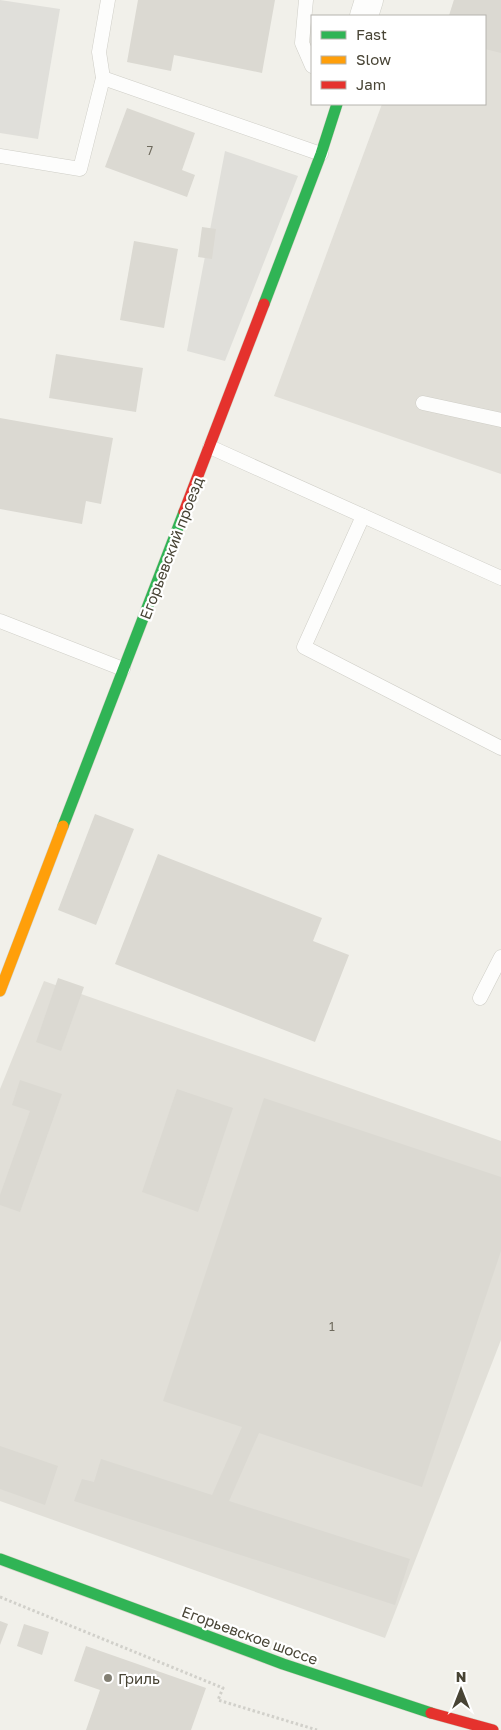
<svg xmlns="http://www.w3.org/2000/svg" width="501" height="1730" viewBox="0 0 501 1730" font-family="'Golos Text',sans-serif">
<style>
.industrial{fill:#e1dfd8}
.parking{fill:#e0dfda}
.building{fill:#dbd9d2}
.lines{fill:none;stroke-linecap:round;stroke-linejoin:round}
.lane-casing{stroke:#cfcec7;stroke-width:15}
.street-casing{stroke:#cfcec7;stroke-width:29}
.fast-casing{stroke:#d1cfc1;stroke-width:12}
.slow-casing{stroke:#d1cfc1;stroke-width:12}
.jam-casing{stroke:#d1cfc1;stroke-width:12}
.path{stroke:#d1d0ca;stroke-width:3;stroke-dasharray:2.5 2.5;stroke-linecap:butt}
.lane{stroke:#fdfdfc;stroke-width:14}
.street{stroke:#fdfdfc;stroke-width:28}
.fast{stroke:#30b455;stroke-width:11}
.slow{stroke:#ff9f0a;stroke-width:11}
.jam{stroke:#e5322d;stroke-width:11}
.poi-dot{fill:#838074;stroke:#fff;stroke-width:2}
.labels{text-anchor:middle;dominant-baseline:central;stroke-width:4.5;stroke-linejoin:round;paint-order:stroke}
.number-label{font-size:12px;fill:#6e6a5d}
.street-label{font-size:15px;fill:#484435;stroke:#fff}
.poi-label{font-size:15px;fill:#484435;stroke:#fff;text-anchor:start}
</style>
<rect width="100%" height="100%" fill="#f1f0ea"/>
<g class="industrial">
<path d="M454,0H501V474L274,396L382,104H485V16H449Z"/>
<path d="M44,981L501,1141V1340L385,1638L0,1501V1089Z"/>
</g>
<g class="parking">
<path d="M0,0L60,9L38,139L0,133Z"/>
<path d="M225,151L298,176L225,361L187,351Z"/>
</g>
<g class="building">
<path d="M138,0H275L262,73L174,55L171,71L127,62Z"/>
<path d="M454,0H501V53L485,49V16H449Z"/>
<path d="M127,108L195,133L182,170L195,175L187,197L105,167Z"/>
<path d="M202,227L216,229L212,259L198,257Z"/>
<path d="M134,241L178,249L164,328L120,320Z"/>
<path d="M56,354L143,368L136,412L49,398Z"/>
<path d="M0,418L113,438L101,504L86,501L82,524L0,509Z"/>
<path d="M95,814L134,829L96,925L58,910Z"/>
<path d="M158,854L322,918L313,941L349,955L315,1042L115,964Z"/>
<path d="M58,978L84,987L61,1051L36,1042Z"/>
<path d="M20,1080L62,1094L20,1212L0,1205V1195L30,1111L12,1105Z"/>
<path d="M177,1089L233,1108L198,1212L142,1192Z"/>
<path d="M264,1098L501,1177V1251L422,1487L259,1433L229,1501L410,1559L395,1605L74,1501L82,1479L94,1482L101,1459L212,1495L242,1427L163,1401Z"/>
<path d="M0,1446L58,1466L45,1505L0,1489Z"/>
<path d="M0,1621L8,1624L0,1645Z"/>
<path d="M24,1624L49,1632L42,1655L17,1646Z"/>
<path d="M86,1646L206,1688L191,1730H86L100,1690L74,1681Z"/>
</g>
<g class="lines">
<g class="lane-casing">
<g id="lane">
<path d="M306,0L302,43L312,66"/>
<path d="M103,78L321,154"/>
<path d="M0,156L80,169L103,78L99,52L108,0"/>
<path d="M423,403L501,420"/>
<path d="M210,447L501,578"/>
<path d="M363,516L304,647L501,748"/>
<path d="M0,621L123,669"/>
<path d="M480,998L501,957"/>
</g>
</g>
<g class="street-casing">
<path id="street" d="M364,16L369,0"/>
</g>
<g class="fast-casing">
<g id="fast">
<path d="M264,304L321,154L337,104"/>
<path d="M63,826L184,512"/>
<path d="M0,1559L283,1664L431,1713"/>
</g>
</g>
<g class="slow-casing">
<path id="slow" d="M0,991L63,826"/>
</g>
<g class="jam-casing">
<g id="jam">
<path d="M184,512L264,304"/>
<path d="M431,1713L493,1730"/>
</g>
</g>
<path class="path" d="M0,1597L223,1688L218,1700L317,1730"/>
<use href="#lane" class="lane"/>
<use href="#street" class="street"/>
<use href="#fast" class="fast"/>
<use href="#slow" class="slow"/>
<use href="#jam" class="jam"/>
</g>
<circle class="poi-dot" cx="108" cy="1678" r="5"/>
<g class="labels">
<g class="number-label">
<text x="150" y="150">7</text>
<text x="332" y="1326">1</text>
</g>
<g class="street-label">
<text transform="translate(171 548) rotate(-69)">Егорьевский проезд</text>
<text transform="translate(250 1635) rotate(20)">Егорьевское шоссе</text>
</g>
<g class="poi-label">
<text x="118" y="1678">Гриль</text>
</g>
</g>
<rect x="311" y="15" width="175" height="90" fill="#ffffff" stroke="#b6b4ae"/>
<rect x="321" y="31" width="25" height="8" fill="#30b455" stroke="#b6b4ae"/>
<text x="356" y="40" font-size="15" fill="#484435">Fast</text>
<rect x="321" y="56" width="25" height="8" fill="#ff9f0a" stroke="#b6b4ae"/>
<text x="356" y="65" font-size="15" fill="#484435">Slow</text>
<rect x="321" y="81" width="25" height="8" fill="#e5322d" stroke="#b6b4ae"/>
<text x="356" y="90" font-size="15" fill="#484435">Jam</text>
<g transform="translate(461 1690)" stroke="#ffffff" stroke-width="4" paint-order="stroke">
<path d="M0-4L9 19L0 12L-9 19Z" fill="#484435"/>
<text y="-8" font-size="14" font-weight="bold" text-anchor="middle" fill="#484435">N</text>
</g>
</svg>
